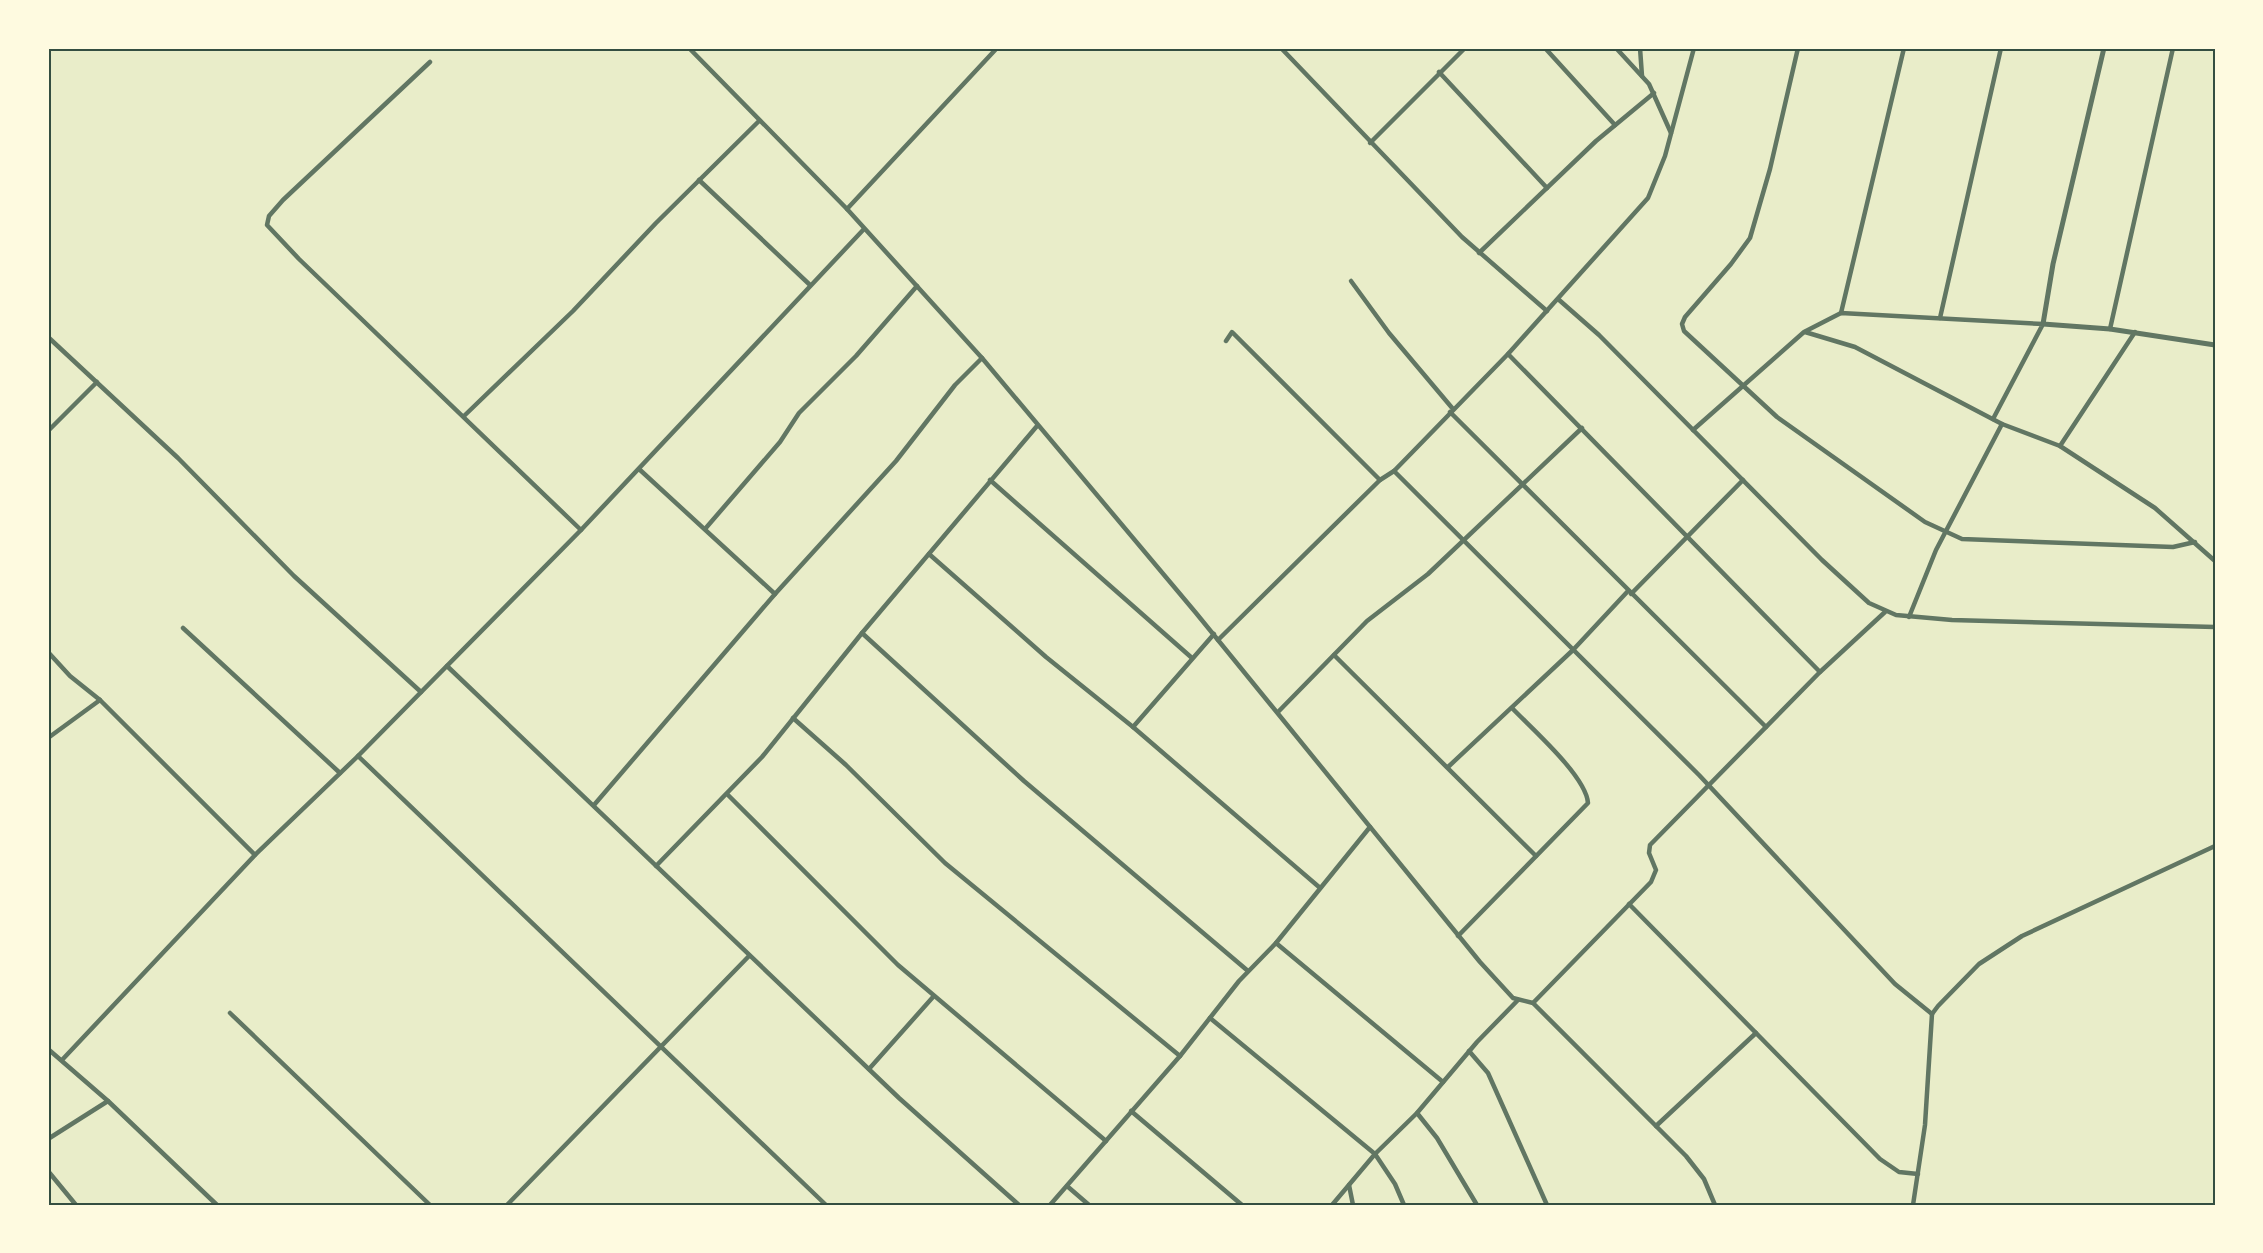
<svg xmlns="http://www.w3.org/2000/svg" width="2263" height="1253" viewBox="0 0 2263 1253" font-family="Ubuntu,sans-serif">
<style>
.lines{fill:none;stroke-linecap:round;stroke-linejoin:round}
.minor{stroke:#617663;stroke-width:4.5}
.tertiary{stroke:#617663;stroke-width:5}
.neatline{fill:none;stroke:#344e41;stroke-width:2}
</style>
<rect width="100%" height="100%" fill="#e9edc9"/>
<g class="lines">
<g class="minor">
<path d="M689,48L847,209L982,358L1196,613L1480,962L1513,998L1533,1003L1686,1156L1704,1179L1715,1205"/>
<path d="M1281,48L1462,237L1547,311"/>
<path d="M1545,48L1615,125"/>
<path d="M1616,48L1649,84L1671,133"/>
<path d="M1640,48L1642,76"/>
<path d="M1798,48L1770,169L1750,238L1731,264L1685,317L1682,324L1684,331L1777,417L1925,522L1962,539L2173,547L2195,542"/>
<path d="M430,62L283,200L269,216L267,225L299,259L581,530"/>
<path d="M1439,72L1547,188"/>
<path d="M1370,143L1465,48"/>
<path d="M699,180L809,284"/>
<path d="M847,209L997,48"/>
<path d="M1479,253L1596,141L1654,93"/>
<path d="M1351,281L1389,333L1453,409"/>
<path d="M1558,299L1599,335L1822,560L1869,603L1896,615L1952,620L2215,627"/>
<path d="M1841,313L1904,48"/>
<path d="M1940,318L2001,48"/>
<path d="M2110,329L2173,48"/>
<path d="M1805,332L1855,347L2002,424L2060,446L2155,508L2215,561"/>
<path d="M48,337L178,458L294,576L421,692"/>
<path d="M1226,341L1232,332L1380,480"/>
<path d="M1508,354L1820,672"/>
<path d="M1450,412L1766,727"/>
<path d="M464,416L573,311L656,223L759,121"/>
<path d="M1693,430L1804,332L1841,313L2043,324L1993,419"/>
<path d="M48,431L97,382"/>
<path d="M2060,446L2135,332"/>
<path d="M639,469L775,594"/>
<path d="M1394,471L1699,775L1895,984L1932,1014"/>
<path d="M990,480L1192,658"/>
<path d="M705,529L780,442L799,413L856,356L917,286"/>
<path d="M929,554L1046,657L1133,727L1319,887"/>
<path d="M1631,594L1743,480"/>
<path d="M1909,617L1936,550L2002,424"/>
<path d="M183,628L340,773"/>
<path d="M862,633L1024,781L1248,971"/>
<path d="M1218,640L1380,480L1394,471L1508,354L1648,198L1665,156L1694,48"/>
<path d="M48,652L70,676L100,700L255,855"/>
<path d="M1334,655L1536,856"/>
<path d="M447,666L899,1098L1019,1205"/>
<path d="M1278,712L1367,621L1428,574L1582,428"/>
<path d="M793,718L846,765L945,863L1180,1056"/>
<path d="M1133,727L1214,634"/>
<path d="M48,738L100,700"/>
<path d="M358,756L826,1205"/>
<path d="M1448,767L1573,650L1628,591"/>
<path d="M728,795L898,965L1106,1141"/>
<path d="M594,805L775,594L896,461L955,385L982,358"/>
<path d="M656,866L762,757L862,633L1037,426"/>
<path d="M1629,904L1880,1159L1899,1172L1918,1174"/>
<path d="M1458,936L1588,803C1586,776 1531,728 1512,708"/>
<path d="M1276,943L1443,1082"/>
<path d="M1533,1003L1651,882L1656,870L1649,853L1650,845L1820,672L1885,612"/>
<path d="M230,1013L430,1205"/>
<path d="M1210,1018L1375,1154L1395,1184L1404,1205"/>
<path d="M48,1049L108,1101L217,1205"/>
<path d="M1469,1051L1488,1073L1547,1205"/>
<path d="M62,1060L255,855L358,756L581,530L864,229"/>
<path d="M869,1069L933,997"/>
<path d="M1131,1111L1242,1205"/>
<path d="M1417,1113L1437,1138L1477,1205"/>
<path d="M1656,1126L1756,1033"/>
<path d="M48,1139L108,1101"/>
<path d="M48,1171L76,1205"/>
<path d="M1349,1185L1353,1205"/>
<path d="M1067,1186L1089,1205"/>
<path d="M507,1205L749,956"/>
<path d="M1050,1205L1180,1056L1239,981L1276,943L1370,827"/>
<path d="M1332,1205L1375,1154L1417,1113L1477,1042L1518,1000"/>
<path d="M1913,1205L1925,1125L1932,1014L1938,1006L1979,964L2022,936L2215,846"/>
</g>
<path class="tertiary" d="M2104,48L2053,264L2043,324L2110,329L2215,345"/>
</g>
<rect width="2263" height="1253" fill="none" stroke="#fefae0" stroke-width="99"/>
<rect x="50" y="50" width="2164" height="1154" class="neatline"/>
</svg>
